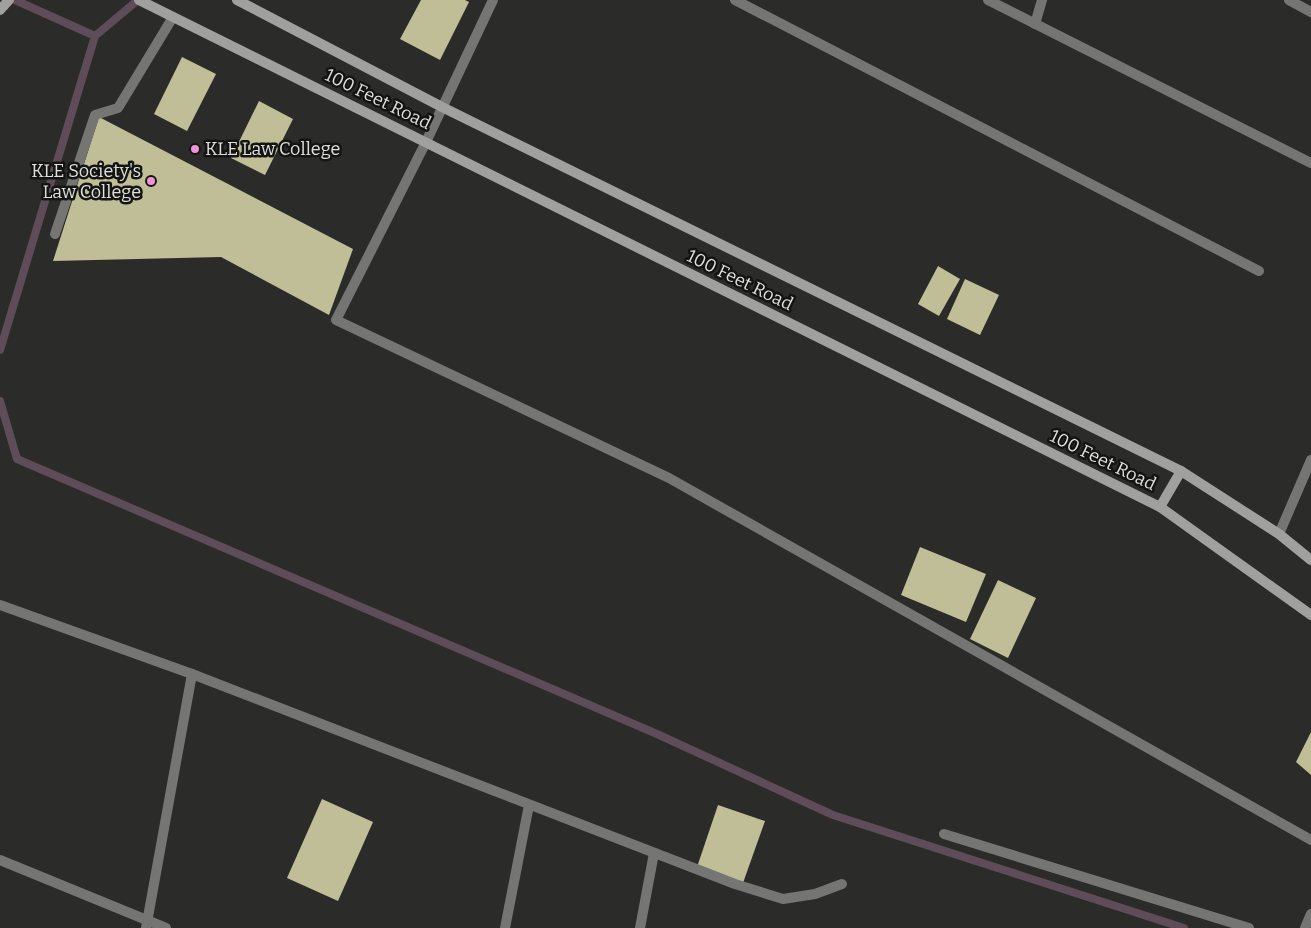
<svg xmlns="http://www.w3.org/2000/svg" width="1311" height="928" viewBox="0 0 1311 928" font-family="Bitter,serif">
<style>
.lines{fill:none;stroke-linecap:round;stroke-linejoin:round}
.stream{stroke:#5e4c59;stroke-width:8}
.building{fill:#bfbe97}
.lane{stroke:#757574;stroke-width:10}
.street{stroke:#757574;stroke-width:10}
.secondary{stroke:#a0a09e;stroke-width:10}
.poi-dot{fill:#f391d5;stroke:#141413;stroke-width:2}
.labels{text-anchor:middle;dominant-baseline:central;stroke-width:5;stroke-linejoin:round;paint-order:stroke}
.street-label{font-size:18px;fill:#dfdfdd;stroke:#141413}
.poi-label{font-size:18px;fill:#dfdfdd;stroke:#141413;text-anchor:start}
</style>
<rect width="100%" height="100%" fill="#2b2b29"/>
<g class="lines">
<g class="stream">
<path d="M95,36L138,0"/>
<path d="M0,350L95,36L15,0"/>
<path d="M0,401L17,459L657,734L833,815L1184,928"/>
</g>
</g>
<g class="building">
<path d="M421,0H465L469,2L440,60L400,39Z"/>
<path d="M182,57L216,74L187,131L154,114Z"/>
<path d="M259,101L293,119L265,175L231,158Z"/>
<path d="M99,117L353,249L329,315L221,257L53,261Z"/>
<path d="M938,266L960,279L939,316L918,304Z"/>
<path d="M965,279L999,295L980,335L947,319Z"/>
<path d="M920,547L986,574L966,622L901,595Z"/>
<path d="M998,580L1036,598L1008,658L970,639Z"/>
<path d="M1311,732V775L1296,762Z"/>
<path d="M322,799L373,822L338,901L287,878Z"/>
<path d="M718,805L765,821L743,883L697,867Z"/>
</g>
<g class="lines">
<path class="lane" d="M55,234L95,115L118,108L173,17"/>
<g class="street">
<path d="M493,0L426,142L336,320L669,478L1311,840"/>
<path d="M735,0L1259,271"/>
<path d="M988,0L1311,163"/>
<path d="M1289,0L1311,12"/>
<path d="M1035,24L1042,0"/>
<path d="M1279,534L1311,460"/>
<path d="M0,605L192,674L735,884L783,899L815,894L842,884"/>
<path d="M944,834L1249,928"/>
<path d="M0,860L166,928"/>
<path d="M146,928L192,674"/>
<path d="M505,928L529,805"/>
<path d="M640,928L654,853"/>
<path d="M1305,928L1311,914"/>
</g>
<g class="secondary">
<path d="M139,0L1160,507L1311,615"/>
<path d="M237,0L442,107L1181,471L1279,534L1311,560"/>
<path d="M0,10L9,0"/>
<path d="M1160,507L1181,471"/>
</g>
</g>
<g class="poi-dot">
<circle cx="195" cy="149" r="5"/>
<circle cx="151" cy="181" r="5"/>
</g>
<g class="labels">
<g class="street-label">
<text transform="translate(378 99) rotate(26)">100 Feet Road</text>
<text transform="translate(740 280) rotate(26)">100 Feet Road</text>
<text transform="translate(1103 460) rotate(26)">100 Feet Road</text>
</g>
<g class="poi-label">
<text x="205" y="149">KLE Law College</text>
<text x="141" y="171" text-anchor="end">KLE Society's<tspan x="141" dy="21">Law College</tspan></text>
</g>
</g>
</svg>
